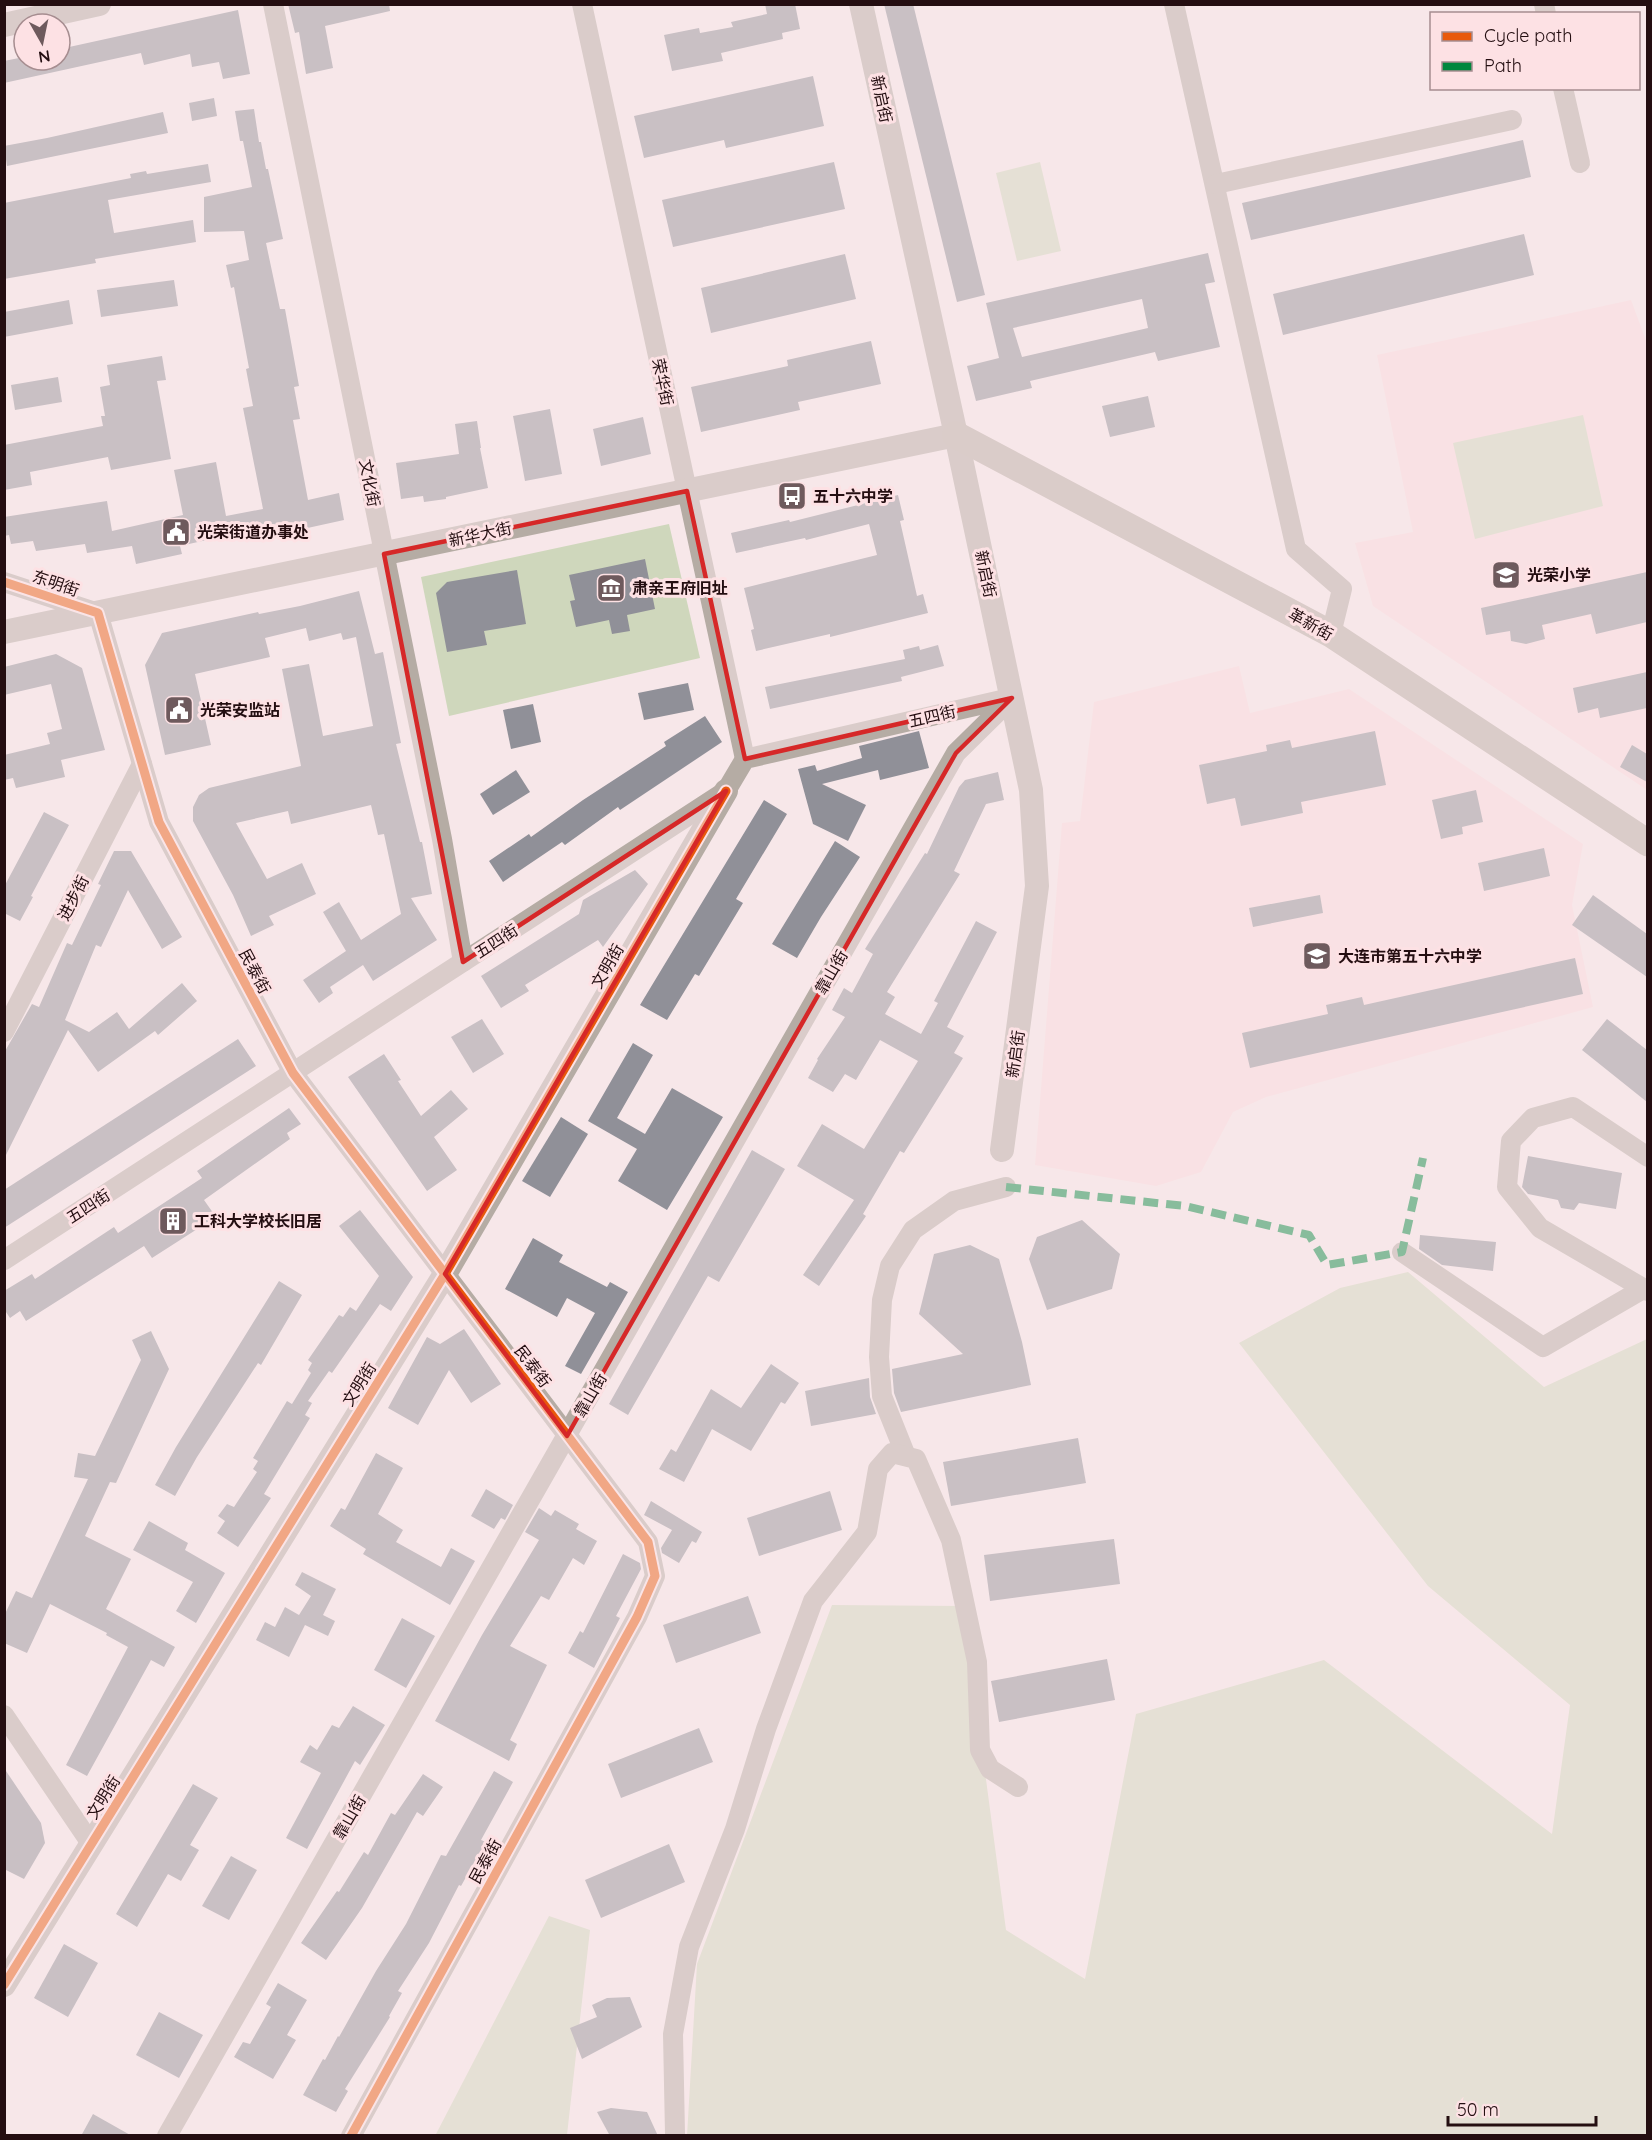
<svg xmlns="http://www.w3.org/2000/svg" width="1652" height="2140" viewBox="0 0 1652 2140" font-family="Quicksand,'Noto Sans SC',sans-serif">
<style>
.built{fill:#fadadd}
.green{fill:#cfd7bc}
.building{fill:#909098;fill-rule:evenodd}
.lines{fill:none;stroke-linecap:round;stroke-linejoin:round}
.minor{stroke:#b5aca4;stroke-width:20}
.tertiary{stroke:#b5aca4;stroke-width:24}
.secondary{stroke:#b6aaa2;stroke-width:27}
.quiet{stroke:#00873e;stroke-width:8;stroke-dasharray:15 8;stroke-linecap:butt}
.cycleway-casing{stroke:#fde1e4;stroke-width:13}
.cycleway{stroke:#e8590c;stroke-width:9}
.marked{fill:none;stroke:#d62828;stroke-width:4.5;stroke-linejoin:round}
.labels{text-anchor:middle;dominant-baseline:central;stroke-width:6;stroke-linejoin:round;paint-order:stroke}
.street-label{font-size:16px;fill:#240e11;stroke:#fde1e4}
.poi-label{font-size:16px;font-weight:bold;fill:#240e11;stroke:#fde1e4;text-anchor:start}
</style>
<rect width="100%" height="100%" fill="#f7e7e9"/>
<g class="built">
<path d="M1631,300L1648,346L1647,790L1373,606L1355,543L1413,532L1377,355Z"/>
<path d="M1239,666L1250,713L1349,689L1583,844L1572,905L1593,1007L1266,1097L1233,1112L1201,1172L1156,1186L1035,1165L1062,823L1080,821L1094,702Z"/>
</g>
<g class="green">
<path d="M1040,162L1061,251L1017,261L996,173Z"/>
<path d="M1583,415L1603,506L1475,539L1453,443Z"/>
<path d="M669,524L700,658L449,716L421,577Z"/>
<path d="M1408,1272L1544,1387L1647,1339V2135L687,2136L697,1964L832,1605L963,1606L1006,1930L1085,1979L1136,1714L1324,1660L1552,1834L1570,1705L1428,1586L1239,1343L1340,1288Z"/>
<path d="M549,1916L590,1930L567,2135L435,2136Z"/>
</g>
<g class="building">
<path d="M288,4H389L390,11L325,26L333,68L306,74L299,32L295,33Z"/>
<path d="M765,4H795L800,29L782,33L783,39L721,53L723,61L672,71L664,35L699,28L700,33L733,27L731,22L767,14Z"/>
<path d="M884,4H913L985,295L957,302Z"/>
<path d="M238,10L250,74L223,79L219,62L192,67L190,54L144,65L141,53L4,83V61L24,57V60H60V49Z"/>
<path d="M813,76L824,126L726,148L724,140L644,158L634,116Z"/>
<path d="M214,98L217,116L192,121L189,103Z"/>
<path d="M254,109L259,142H261L266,169H268L283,239L266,243L280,309H285L299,386L294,387L300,419L293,420L308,500L339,493L344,520L248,541L247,531L180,546L182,554L136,564L132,546L87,553L85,544L36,551L33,541L11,544L9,535L4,536V517L107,501L112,531L183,515L174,470L216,462L226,516L263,509L243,408L253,406L246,369L249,368L234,287L231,288L226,265L249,260L244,231L204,232V197L252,187L243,141H240L235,111Z"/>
<path d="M163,112L168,133L7,166L4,146L47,138Z"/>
<path d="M1523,140L1531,177L1251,240L1242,203Z"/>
<path d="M834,162L845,209L673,247L662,200Z"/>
<path d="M208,164L211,182L108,200L114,233L193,220L196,242L95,259L96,263L4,279V203L131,178L130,174L146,171L147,174Z"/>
<path d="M1524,234L1534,275L1283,335L1273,294Z"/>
<path d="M1208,253L1215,282L1205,284L1220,347L1158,361L1155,352L1030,381L1032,388L976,401L967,366L999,358L986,303ZM1142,299L1148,328L1022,357L1013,328Z"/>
<path d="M845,254L856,299L711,333L701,288Z"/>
<path d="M174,280L178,306L101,317L97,290Z"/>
<path d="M69,300L73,324L4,337V312Z"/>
<path d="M871,341L881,384L798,402L800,410L701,432L691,387L788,366L787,360Z"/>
<path d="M162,356L166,380L157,381L171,459L111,470L108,457L30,472L32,485L4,490V445L103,426L101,416H105L100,387L110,385L107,365Z"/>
<path d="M58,377L62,402L15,410L11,385Z"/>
<path d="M1148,396L1155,427L1110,437L1102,406Z"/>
<path d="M550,409L562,474L525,481L513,416Z"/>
<path d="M643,417L651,454L601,466L593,429Z"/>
<path d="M477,421L481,448H480L488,488L446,497V499L424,502L423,496L401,499L396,463L459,454L455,424Z"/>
<path d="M898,495L904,520L900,521L917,596L923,594L928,613L830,637V634L756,651L751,630L754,629L744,588L877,555L869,524L806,540L805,538L736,553L731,533L789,520L790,522Z"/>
<path d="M645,559L655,609L627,615L630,631L612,634L609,620L576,627L570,601L575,600L569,575Z"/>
<path d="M517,570L526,624L484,631L487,645L447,652L436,593L447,582Z"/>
<path d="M1647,572V622L1596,634L1591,614L1542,625L1545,639L1526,644L1511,641L1510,631L1486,635L1481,608Z"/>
<path d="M359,591L375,654L383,652L401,743L396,744L420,842H422L432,894L411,898L437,940L373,981L363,965L330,987L333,993L319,1003L303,980L346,951L323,912L339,902L361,940L401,914L384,834L378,835L371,805L291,824L288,811L236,823L267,879L302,863L316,894L269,916L274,925L251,936L233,895L193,821V807L199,795L209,788L301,766L282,669L309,664L323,736L373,726L356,637L343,640L341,633L309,641L306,628L265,638L270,657L195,674L211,745L165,755L145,665L162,633L258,612L259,614L300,606Z"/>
<path d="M938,645L944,666L901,677L902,681L770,709L765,687L905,659L903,650L919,646L920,650Z"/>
<path d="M56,654L82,668L105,750L61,760L65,777L16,788L13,778L4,780V755L50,744L47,733L62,729L51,684L4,695V667Z"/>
<path d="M1647,672V708L1600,718L1598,708L1578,713L1573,688Z"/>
<path d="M688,683L694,710L644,720L638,693Z"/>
<path d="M533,704L541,742L511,749L503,710Z"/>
<path d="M705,716L722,742L620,810L618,807L565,845L562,842L503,882L489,861L529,834L531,837L583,800L666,746L664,742Z"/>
<path d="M919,731L929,768L880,780L878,770L822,784L866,805L848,841L813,824L798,769L815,765L817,771L862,758L859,746Z"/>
<path d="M1375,731L1386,785L1301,802L1303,813L1241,826L1235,798L1207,804L1199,765L1267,751L1266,745L1290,740L1292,748Z"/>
<path d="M1632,745L1647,754V782L1620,767Z"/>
<path d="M516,770L530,792L493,815L480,794Z"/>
<path d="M998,772L1004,800L986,804L954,871L960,874L887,992L895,997L885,1014L921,1034L938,1003L934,1001L976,921L997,932L947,1027L964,1036L954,1053L963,1058L904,1153L900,1151L863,1214L866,1216L819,1286L803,1275L854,1200L797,1166L822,1124L864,1149L918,1061L880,1040L856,1080L845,1074L833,1092L808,1078L818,1060L817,1059L845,1017L832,1010L844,988L852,993L873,954L865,949L925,853L927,854L959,787L965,780Z"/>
<path d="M1476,790L1483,822L1462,827L1463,834L1441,839L1432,800Z"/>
<path d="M764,800L787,814L736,899L743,903L699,976L695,974L667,1020L640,1005Z"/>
<path d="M44,812L69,825L31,896L33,897L20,921L4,913V887Z"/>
<path d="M835,841L860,857L821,917L797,958L772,944Z"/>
<path d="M1544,848L1550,876L1484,891L1478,863Z"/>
<path d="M114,851H131L182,937L162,949L128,890L101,947L96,945L65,1020L89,1032L117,1012L129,1029L182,983L197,1001L158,1035L155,1031L98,1072L68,1030L4,1159V1053L32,1004L39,1007L67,943L72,945L101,885L98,884Z"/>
<path d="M635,870L648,884L603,947L598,940L525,985L529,991L501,1008L481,976L579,914L583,900Z"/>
<path d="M1320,895L1323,913L1253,927L1249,908Z"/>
<path d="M1593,895L1647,934V977L1572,925Z"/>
<path d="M1575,958L1583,994L1250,1068L1242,1033L1328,1014L1326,1005L1362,997L1364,1005Z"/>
<path d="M482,1019L504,1054L473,1073L451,1037Z"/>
<path d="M1607,1019L1647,1050V1102L1582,1050Z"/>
<path d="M238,1039L256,1066L4,1228V1190Z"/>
<path d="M633,1043L653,1055L617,1118L645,1134L672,1088L723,1117L667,1210L618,1181L637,1149L588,1121Z"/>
<path d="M384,1054L401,1080L398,1081L421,1116L451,1090L468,1109L434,1137L457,1170L427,1191L348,1077Z"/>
<path d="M289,1108L301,1124L287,1133L290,1139L204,1200L216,1217L152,1258L144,1246L26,1321L20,1311L10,1318L4,1309V1291L32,1274L35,1279L114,1227L118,1233L202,1178L197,1171Z"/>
<path d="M561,1117L588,1134L550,1197L522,1181Z"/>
<path d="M752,1150L785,1169L719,1282L708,1276L628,1415L609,1404Z"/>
<path d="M1528,1156L1622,1173L1616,1209L1579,1203L1574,1210L1561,1208L1558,1200L1528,1194L1522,1187Z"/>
<path d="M360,1210L413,1277L391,1311L380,1304L332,1373L329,1371L308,1401L312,1403L305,1415L310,1418L264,1494L271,1498L238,1547L217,1533L225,1521L218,1516L227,1504L234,1507L257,1472L253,1469L258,1461L253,1458L287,1401L292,1404L311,1373L308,1370L312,1363L308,1360L339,1315L343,1317L350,1307L356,1311L379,1276L339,1226Z"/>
<path d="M1082,1220L1120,1254L1112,1289L1047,1310L1029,1259L1037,1237Z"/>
<path d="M1420,1235L1496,1242L1493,1271L1442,1265L1419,1249Z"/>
<path d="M533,1238L563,1255L559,1262L607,1287L610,1282L628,1292L581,1374L565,1366L595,1313L567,1298L557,1317L505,1289Z"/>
<path d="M970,1245L999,1259L1022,1342L1031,1385L901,1412L894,1393L892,1369L963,1354L919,1314L934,1254Z"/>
<path d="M279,1281L302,1295L261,1365L258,1363L197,1457L175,1496L155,1485L176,1447Z"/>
<path d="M464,1329L501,1384L471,1403L449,1370L418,1425L388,1408L427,1337L440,1344Z"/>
<path d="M151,1331L169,1369L116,1483L110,1482L85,1536L131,1559L106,1609L175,1647L164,1667L151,1660L87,1776L66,1765L128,1647L106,1635L107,1633L50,1604L27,1653L4,1643V1616L16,1591L32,1598L88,1479L74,1477L78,1453L95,1456L141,1360L132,1340Z"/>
<path d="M771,1364L799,1383L785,1404L781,1402L751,1451L712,1429L684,1482L659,1469L671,1449L676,1452L711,1389L741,1408Z"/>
<path d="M869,1378L870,1397L876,1414L811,1426L805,1391Z"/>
<path d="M1078,1438L1086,1483L951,1506L943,1462Z"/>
<path d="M376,1453L403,1468L378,1514L403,1530L396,1542L441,1567L451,1548L475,1561L450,1605L363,1554L366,1549L330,1526L341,1508L345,1510Z"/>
<path d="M486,1489L513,1505L505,1520L501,1518L494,1529L471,1516Z"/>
<path d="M830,1491L842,1530L759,1556L747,1518Z"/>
<path d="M651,1501L702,1532L696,1543L692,1541L679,1563L662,1553L661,1548L672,1530L644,1515Z"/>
<path d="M539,1508L551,1516L555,1510L579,1524L576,1529L597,1541L584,1565L573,1558L549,1600L541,1596L510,1646L547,1665L510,1740L517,1744L509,1761L435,1721L482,1635L539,1540L525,1532Z"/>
<path d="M149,1521L188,1543L185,1550L225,1573L196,1623L176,1611L193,1582L133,1550Z"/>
<path d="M1114,1539L1120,1584L990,1601L984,1555Z"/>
<path d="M623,1554L640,1563L641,1569L616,1616L620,1618L594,1668L568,1653L580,1631L583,1633Z"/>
<path d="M302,1572L336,1589L323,1615L335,1621L328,1636L305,1625L289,1657L256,1640L265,1622L275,1627L285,1607L299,1615L311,1596L295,1585Z"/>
<path d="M748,1596L761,1633L676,1663L663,1625Z"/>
<path d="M402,1618L435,1636L406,1688L374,1670Z"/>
<path d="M1107,1659L1115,1700L999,1722L991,1681Z"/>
<path d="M353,1706L385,1725L360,1765L355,1761L307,1849L286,1838L321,1773L300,1762L310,1745L317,1750L332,1725L339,1728Z"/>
<path d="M699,1728L713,1762L621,1798L608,1764Z"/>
<path d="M4,1768L41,1823L45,1843L24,1879L4,1869Z"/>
<path d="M494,1771L513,1782L481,1840L486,1842L461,1886L459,1885L429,1943L398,1991L402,1993L389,2016L390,2017L345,2089L348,2091L336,2112L303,2095L323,2059L325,2060L338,2036L339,2037L376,1971L406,1924L441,1855L446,1856Z"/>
<path d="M423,1774L443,1787L423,1816L417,1812L362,1908L326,1960L301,1943L337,1891L339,1892L364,1852L368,1855L391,1813L395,1815Z"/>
<path d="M193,1784L218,1798L190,1845L199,1850L181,1881L168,1874L137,1927L116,1914Z"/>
<path d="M669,1844L685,1882L601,1918L585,1880Z"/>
<path d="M231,1856L257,1870L229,1920L202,1906Z"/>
<path d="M64,1944L98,1963L68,2017L34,1998Z"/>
<path d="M278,1983L307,2000L287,2035L296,2040L273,2079L234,2057L243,2042L250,2044L271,2007L266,2004Z"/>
<path d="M630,1997L642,2027L582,2059L570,2028L597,2017L592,2005L607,1998Z"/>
<path d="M159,2012L203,2035L179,2078L136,2055Z"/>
<path d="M611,2108L647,2112L658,2136H610L597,2112Z"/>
<path d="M93,2114L132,2136H81Z"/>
</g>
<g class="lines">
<g class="minor">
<path d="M273,4L442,839L463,962"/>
<path d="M582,4L745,759"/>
<path d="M1174,4L1296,549L1342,589L1331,634"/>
<path d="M1544,4L1546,14"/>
<path d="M1563,88L1580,163"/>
<path d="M1216,184L1512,120"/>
<path d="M4,582L98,613L159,822L293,1073L648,1542L655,1576L637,1617L351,2136"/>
<path d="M4,1032L142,764"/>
<path d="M1648,1157L1573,1107L1533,1118L1511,1141L1507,1187L1540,1228L1648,1291"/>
<path d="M1402,1252L1543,1347L1643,1289"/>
<path d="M4,1260L726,791L745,759L1010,698"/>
<path d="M906,1456L882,1396L879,1357L882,1300L890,1266L913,1230L954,1201L1006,1187"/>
<path d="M4,1715L92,1845"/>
<path d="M675,2134L673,2034L689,1947L735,1829L766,1729L813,1601L867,1532L878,1469L892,1453L916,1459L951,1540L977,1662L980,1750L990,1769L1018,1787"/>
<path d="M167,2136L956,753L1012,698"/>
</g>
<g class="tertiary">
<path d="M861,4L956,435L1031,790L1037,886L1002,1150"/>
<path d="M4,25L99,4"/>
<path d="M4,632L956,435"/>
<path d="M4,1985L445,1274L726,791"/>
</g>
<path class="secondary" d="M956,435L1331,634L1648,843"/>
<path class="quiet" d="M1006,1187L1185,1206L1309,1235L1327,1265L1402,1252L1423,1158"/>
<g class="cycleway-casing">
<g id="cycleway">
<path d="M4,582L98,613L159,822L293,1073L648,1542L655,1576L637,1617L351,2136"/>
<path d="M4,1985L445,1274L726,791"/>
</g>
</g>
<use href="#cycleway" class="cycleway"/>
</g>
<path d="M0 0H1652V2140H0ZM687,491L745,759L1012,698L956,753L567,1436L445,1274L726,791L463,962L384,554Z" fill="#f7e7e9" fill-opacity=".55" fill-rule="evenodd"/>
<path class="marked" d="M687,491L745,759L1012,698L956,753L567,1436L445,1274L726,791L463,962L384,554Z"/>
<defs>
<g id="bus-square" transform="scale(1.5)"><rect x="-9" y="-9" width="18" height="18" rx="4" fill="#6e5a5d" stroke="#fde1e4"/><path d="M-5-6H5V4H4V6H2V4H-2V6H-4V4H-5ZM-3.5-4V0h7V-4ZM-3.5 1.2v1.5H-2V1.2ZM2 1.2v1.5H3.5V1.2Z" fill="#fff"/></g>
<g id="civic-square" transform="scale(1.5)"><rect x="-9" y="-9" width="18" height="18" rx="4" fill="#6e5a5d" stroke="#fde1e4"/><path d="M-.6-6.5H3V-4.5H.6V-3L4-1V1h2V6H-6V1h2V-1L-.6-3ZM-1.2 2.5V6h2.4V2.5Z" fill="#fff"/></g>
<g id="school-square" transform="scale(1.5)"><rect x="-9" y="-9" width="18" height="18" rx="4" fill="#6e5a5d" stroke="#fde1e4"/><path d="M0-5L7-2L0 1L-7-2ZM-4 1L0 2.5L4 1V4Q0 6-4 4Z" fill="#fff"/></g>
<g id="museum-square" transform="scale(1.5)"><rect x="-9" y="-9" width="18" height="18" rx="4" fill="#6e5a5d" stroke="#fde1e4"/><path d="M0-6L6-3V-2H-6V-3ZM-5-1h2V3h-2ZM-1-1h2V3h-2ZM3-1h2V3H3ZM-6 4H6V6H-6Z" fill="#fff"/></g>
<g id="building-square" transform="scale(1.5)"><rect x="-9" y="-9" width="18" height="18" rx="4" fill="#6e5a5d" stroke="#fde1e4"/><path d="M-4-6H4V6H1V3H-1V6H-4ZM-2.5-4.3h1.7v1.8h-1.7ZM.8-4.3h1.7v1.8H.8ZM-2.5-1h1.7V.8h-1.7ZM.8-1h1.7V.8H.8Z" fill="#fff"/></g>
</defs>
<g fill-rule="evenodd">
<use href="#bus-square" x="792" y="496"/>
<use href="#civic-square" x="176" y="532"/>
<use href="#school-square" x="1506" y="575"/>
<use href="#museum-square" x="611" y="588"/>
<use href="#civic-square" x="179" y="710"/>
<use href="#school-square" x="1317" y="956"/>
<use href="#building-square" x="173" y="1221"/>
</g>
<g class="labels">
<g class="street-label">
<text transform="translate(882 99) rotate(78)">新启街</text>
<text transform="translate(663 382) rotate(78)">荣华街</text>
<text transform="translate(370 483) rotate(79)">文化街</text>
<text transform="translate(480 534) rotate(-12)">新华大街</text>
<text transform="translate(986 574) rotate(78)">新启街</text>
<text transform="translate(56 583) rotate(19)">东明街</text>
<text transform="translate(1311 624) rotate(29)">革新街</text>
<text transform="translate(932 716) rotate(-13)">五四街</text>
<text transform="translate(73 898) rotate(-63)">进步街</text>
<text transform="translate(496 941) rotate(-33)">五四街</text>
<text transform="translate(607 966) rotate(-60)">文明街</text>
<text transform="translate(255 971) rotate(62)">民泰街</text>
<text transform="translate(831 972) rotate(-60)">靠山街</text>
<text transform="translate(1015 1054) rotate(-82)">新启街</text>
<text transform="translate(88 1206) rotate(-33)">五四街</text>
<text transform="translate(533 1366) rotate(53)">民泰街</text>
<text transform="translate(359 1384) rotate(-58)">文明街</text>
<text transform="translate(590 1395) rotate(-60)">靠山街</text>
<text transform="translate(103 1797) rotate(-58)">文明街</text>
<text transform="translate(349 1817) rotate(-60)">靠山街</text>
<text transform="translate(485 1861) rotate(-61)">民泰街</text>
</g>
<g class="poi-label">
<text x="813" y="496">五十六中学</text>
<text x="197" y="532">光荣街道办事处</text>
<text x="1527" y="575">光荣小学</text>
<text x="632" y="588">肃亲王府旧址</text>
<text x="200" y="710">光荣安监站</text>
<text x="1338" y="956">大连市第五十六中学</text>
<text x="194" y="1221">工科大学校长旧居</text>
</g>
</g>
<rect width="1652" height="2140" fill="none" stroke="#240e11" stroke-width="12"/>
<rect x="1430" y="12" width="210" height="78" fill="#fde1e4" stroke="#a68d90" stroke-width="1.5"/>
<rect x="1442" y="32" width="30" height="9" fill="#e8590c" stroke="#a68d90" stroke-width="1.5"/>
<text x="1484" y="42" font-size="18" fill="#240e11">Cycle path</text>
<rect x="1442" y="62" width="30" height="9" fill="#00873e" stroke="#a68d90" stroke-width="1.5"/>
<text x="1484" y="72" font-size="18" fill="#240e11">Path</text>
<g transform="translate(42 42) rotate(171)"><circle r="28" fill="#fde1e4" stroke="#a68d90" stroke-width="1.5"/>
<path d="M0-4.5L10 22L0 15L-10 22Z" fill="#6e5a5d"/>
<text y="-9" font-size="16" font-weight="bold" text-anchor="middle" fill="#240e11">N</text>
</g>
<path d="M1448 2116v9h148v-9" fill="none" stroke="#240e11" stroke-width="3"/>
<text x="1457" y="2116" font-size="18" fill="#240e11" stroke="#fde1e4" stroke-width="4.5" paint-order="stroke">50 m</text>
</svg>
